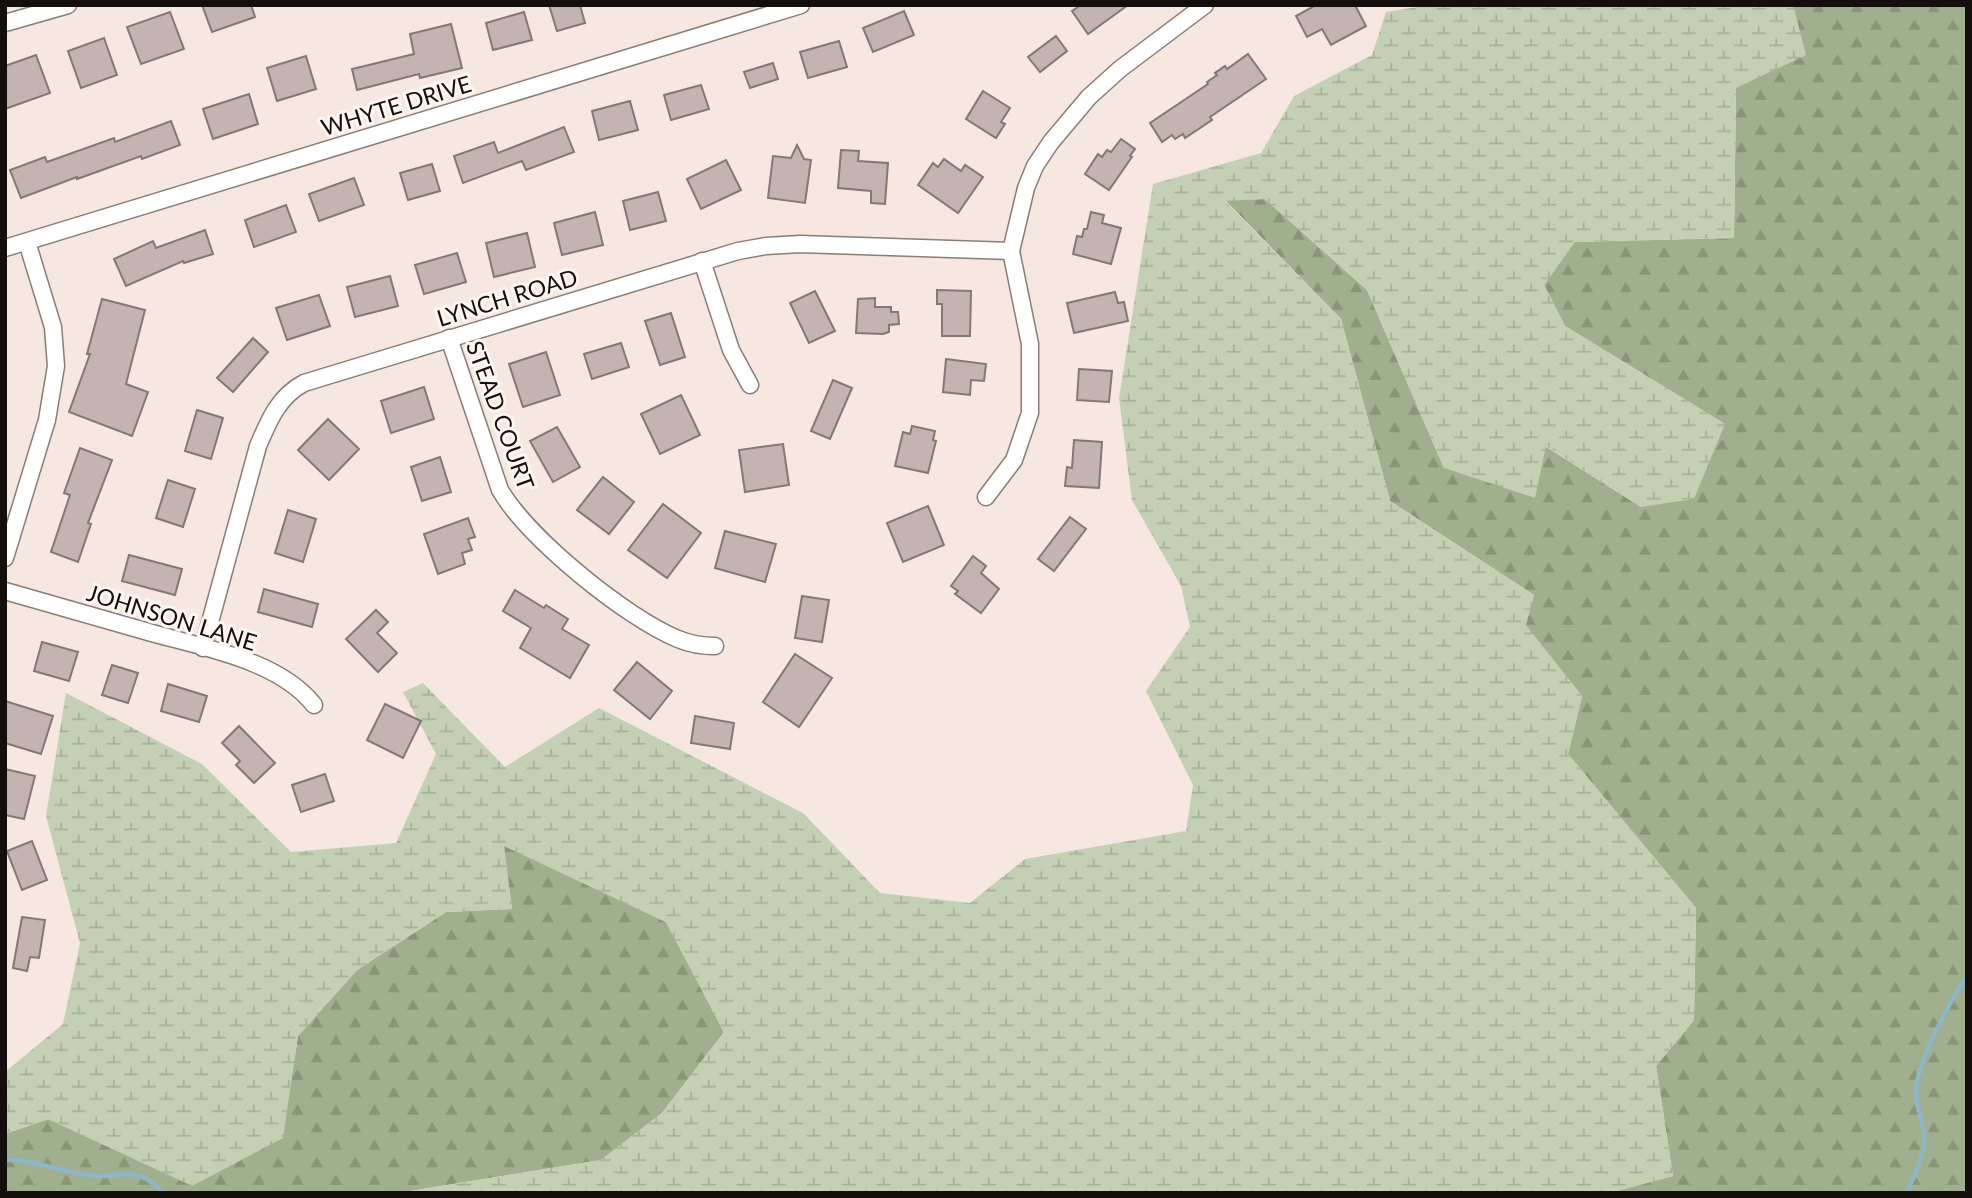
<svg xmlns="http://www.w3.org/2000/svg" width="1972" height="1198" viewBox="0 0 1972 1198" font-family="Lato,sans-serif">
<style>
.forest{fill:url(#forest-firs)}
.wetland{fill:url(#wetland-marsh)}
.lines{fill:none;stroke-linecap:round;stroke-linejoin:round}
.stream{stroke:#8db6c6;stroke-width:4.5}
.building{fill:#c3b3b1;stroke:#857775;stroke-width:2}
.street-casing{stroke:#897d76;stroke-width:19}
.street{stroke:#fff;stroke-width:16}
.labels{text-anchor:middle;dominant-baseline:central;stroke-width:6;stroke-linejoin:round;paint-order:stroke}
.street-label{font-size:23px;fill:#140f0d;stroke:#fff6f1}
</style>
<defs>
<pattern id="forest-firs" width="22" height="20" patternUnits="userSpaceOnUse" patternTransform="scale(1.75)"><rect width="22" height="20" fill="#a0af8d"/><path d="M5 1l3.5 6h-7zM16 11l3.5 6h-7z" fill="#899578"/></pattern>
<pattern id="wetland-marsh" width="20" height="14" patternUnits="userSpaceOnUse" patternTransform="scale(1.75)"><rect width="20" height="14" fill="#c3d0b3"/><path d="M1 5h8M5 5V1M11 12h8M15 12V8" fill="none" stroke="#a7b199"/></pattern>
</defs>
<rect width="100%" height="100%" fill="#f6e8e0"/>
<g class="forest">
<path d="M1793,5L1967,7V1193H1609L1673,1176L1656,1066L1694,1020L1696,908L1568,754L1582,696L1525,625L1534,595L1390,501L1341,319L1225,200L1265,199L1367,290L1444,468L1545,446L1641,507L1725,424L1565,326L1544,285L1574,242L1734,238L1736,87L1805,55Z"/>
<path d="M503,845L666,922L724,1032L662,1113L601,1160L398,1193H5V1134L48,1119L192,1185L282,1138L298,1036L357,970L446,912L512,909Z"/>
</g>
<path class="wetland" d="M1430,5H1793L1806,55L1736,88L1734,238L1575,242L1544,285L1565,326L1725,424L1694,499L1641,507L1546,446L1535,498L1444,468L1367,290L1265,199L1225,201L1341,319L1390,501L1534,595L1526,625L1582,696L1568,754L1696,908L1694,1020L1656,1066L1673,1176L1609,1193H398L601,1160L662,1113L724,1032L666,922L504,846L512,909L446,912L357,970L298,1036L283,1138L192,1186L48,1119L5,1134V1072L63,1024L80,943L46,816L66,693L202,764L291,852L396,843L436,754L403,692L423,683L505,767L599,708L803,813L880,893L970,903L1025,859L1186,831L1193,785L1146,691L1190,627L1181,586L1132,500L1119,398L1153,184L1261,153L1294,96L1372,55L1386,12Z"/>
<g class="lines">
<g class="stream">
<path d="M5,1160C36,1159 66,1174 97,1176C110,1177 123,1172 136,1175C147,1177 155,1184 163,1193"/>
<path d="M1907,1193C1914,1175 1925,1155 1924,1136C1923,1118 1913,1102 1917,1083C1921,1055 1951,1000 1967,975"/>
</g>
</g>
<g class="building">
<path d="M202,5H251L255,17L212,32Z"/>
<path d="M549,5H580L585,23L557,31Z"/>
<path d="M1081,5H1128L1088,34L1072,11Z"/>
<path d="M1316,5H1355L1366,26L1331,45L1322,29L1307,37L1296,16Z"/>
<path d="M904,11L914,35L873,52L863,28Z"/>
<path d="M170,12L184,49L141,64L127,27Z"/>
<path d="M524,12L532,40L493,50L486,23Z"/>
<path d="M451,24L462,68L420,78L419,74L357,90L352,69L414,54L410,34Z"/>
<path d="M1056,36L1067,51L1040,72L1028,57Z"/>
<path d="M104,38L117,75L81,88L68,51Z"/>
<path d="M839,41L847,67L808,78L800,52Z"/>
<path d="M1248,54L1266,79L1210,117L1212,120L1185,138L1183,134L1175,139L1172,135L1162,142L1150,123L1208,84L1207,82L1217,75L1215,73L1225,66L1227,69Z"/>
<path d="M36,55L50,93L5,109V66Z"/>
<path d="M306,56L316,89L277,101L267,68Z"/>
<path d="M773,63L778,79L750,88L744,72Z"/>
<path d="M701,85L709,109L671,120L664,95Z"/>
<path d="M983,91L1010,108L1001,122L1005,124L996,138L966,119Z"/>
<path d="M249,94L258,124L213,139L203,109Z"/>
<path d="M630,101L638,130L599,140L592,111Z"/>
<path d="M171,121L180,145L142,159L141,156L77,179V177L21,198L10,170L45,157L47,162L114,138L115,142Z"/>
<path d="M564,127L574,152L526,170L522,161L463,183L454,156L494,142L498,153Z"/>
<path d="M1121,139L1135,149L1130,156L1132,157L1109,190L1085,174L1098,154L1102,157L1107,150L1111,152Z"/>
<path d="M797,145L804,159L811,160L805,203L768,198L773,156L791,158Z"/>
<path d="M841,150L859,151L858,161L888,163L885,204L871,203V191L838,188Z"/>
<path d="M944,159L961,171L965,165L983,177L958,213L918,185L933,163L938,167Z"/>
<path d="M726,160L741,190L701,209L687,179Z"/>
<path d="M432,164L440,191L408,200L400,173Z"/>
<path d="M354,178L364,205L319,221L309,194Z"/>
<path d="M658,192L666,221L630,230L623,201Z"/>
<path d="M286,205L296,232L254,247L245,220Z"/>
<path d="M595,212L603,245L562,255L554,223Z"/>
<path d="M1091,212L1104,215L1102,223L1121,228L1111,264L1073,254L1077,236L1082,237L1084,229H1087Z"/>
<path d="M205,230L213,254L184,263L183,261L126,286L114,259L153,241L156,248Z"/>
<path d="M527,233L535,267L494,277L486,243Z"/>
<path d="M457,253L466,282L424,294L415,265Z"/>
<path d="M390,276L398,306L355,317L347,287Z"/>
<path d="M937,290L971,291L970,336H942V304H937Z"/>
<path d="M815,291L835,331L809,343L790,303Z"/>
<path d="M1115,292L1118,303L1124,302L1128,321L1074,333L1067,303Z"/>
<path d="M319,295L330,326L287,340L276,308Z"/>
<path d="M875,298V307H891V312H898L899,324L889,325V332L883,334L856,333L858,299Z"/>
<path d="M102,299L145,310L126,384L148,392L132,436L69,412L90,354H87Z"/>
<path d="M671,313L685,357L660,365L645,321Z"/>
<path d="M253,338L268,352L233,392L217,378Z"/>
<path d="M621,343L629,367L592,379L584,354Z"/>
<path d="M546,352L560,395L523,407L509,364Z"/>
<path d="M946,359L986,364L984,381L971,380L970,395L943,392Z"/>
<path d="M1079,369L1112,371L1109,402L1077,400Z"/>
<path d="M833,380L852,388L830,439L811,431Z"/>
<path d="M424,387L434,419L391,433L381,401Z"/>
<path d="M681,395L700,435L660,454L641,414Z"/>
<path d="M197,410L223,418L211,459L185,451Z"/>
<path d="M328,419L359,449L329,480L298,450Z"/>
<path d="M912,426L935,431L933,440L936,441L928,473L895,466L903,432L910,434Z"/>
<path d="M557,427L580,467L553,482L530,441Z"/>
<path d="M1074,440L1102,442L1099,488L1065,486L1067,467L1072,468Z"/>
<path d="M783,444L789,485L745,492L739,450Z"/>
<path d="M80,448L112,460L88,523L91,524L78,562L51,552L70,495L64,493Z"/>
<path d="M440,457L451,492L422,501L411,467Z"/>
<path d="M603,477L634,502L609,534L577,510Z"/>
<path d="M168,480L195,489L183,527L156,518Z"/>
<path d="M663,504L701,533L667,578L628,550Z"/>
<path d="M928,506L944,545L903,562L887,523Z"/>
<path d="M288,510L316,519L303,562L275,553Z"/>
<path d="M1070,517L1086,529L1054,571L1038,559Z"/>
<path d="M468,518L475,537L468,539L472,550L462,553L465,564L438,574L424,534Z"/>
<path d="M725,531L776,544L765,582L715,568Z"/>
<path d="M129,555L182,569L175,595L122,581Z"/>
<path d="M973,556L986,566L981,573L999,589L981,613L955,594L958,591L951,586Z"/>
<path d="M264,589L318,604L312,627L258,612Z"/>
<path d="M515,590L544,608L546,605L568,619L562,629L589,645L570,678L520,648L531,628L503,611Z"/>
<path d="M802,596L829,600L822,642L795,638Z"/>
<path d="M376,610L388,622L377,633L397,653L378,672L346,639Z"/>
<path d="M42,642L78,652L69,681L34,671Z"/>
<path d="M795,654L832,678L799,727L763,702Z"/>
<path d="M637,662L672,691L650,719L614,690Z"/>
<path d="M112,665L138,673L128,703L102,695Z"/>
<path d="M168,684L207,696L199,722L161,711Z"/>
<path d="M5,701L53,716L41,754L5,743Z"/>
<path d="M385,704L421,721L403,758L367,740Z"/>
<path d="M695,716L734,723L730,749L691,743Z"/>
<path d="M239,726L275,763L254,783L236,765L240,761L222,743Z"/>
<path d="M5,769L35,776L24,819L5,815Z"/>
<path d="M325,774L334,801L301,812L292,785Z"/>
<path d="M32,841L47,880L22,890L7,851Z"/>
<path d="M22,917L45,920L39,958L30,957L27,971L13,968Z"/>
</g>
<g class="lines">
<g class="street-casing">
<g id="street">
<path d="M5,23L68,5"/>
<path d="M5,248L801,5"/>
<path d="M702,261L731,350L750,385"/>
<path d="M449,338L500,490C529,539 625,617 678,639C690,644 702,646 715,646"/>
<path d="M986,497L1014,460L1030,413V344L1011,251L1026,188L1035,166L1051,142L1089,97L1120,69L1205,5"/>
<path d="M5,558L47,420L56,366L53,327L27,242"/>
<path d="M5,591C52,604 98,618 145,631C199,647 278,659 314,705"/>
<path d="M203,648L258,446C269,420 279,396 304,383L738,251L766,246L800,244L1011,251"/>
</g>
</g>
<use href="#street" class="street"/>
</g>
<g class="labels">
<g class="street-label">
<text transform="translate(396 105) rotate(-17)">WHYTE DRIVE</text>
<text transform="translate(507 297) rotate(-17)">LYNCH ROAD</text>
<text transform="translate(501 415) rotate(70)">STEAD COURT</text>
<text transform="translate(172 617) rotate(17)">JOHNSON LANE</text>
</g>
</g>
<rect width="1972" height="1198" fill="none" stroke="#140f0d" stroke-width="14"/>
</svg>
